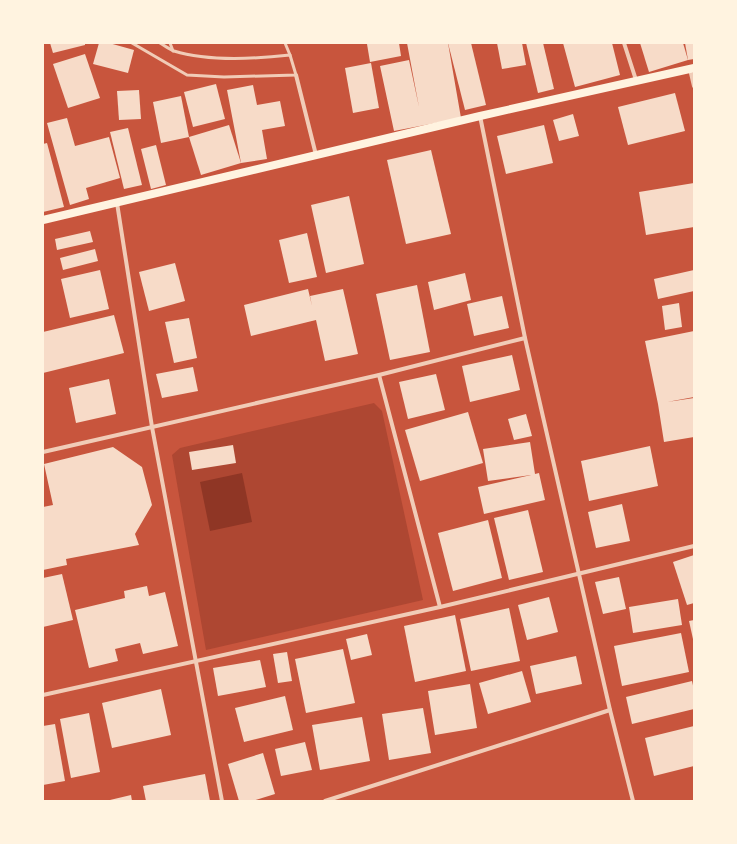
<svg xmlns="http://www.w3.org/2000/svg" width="737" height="844" viewBox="0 0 737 844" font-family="'Space Grotesk',sans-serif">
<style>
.green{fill:#ae4732}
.water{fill:#8f3625}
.building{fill:#f7dbc8}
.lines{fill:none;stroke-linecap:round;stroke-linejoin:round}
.service{stroke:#f1ccb7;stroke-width:3}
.minor{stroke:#f1ccb7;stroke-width:4}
.secondary{stroke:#fff3e0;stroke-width:8}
</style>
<rect width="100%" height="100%" fill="#c8553d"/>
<path class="green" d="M374,403L382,411L423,600L206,650L172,455L180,448Z"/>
<path class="water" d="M242,473L252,522L210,531L200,482Z"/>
<g class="building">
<path d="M50,43H85V45L53,53Z"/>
<path d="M99,43H109L134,50L128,73L93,64Z"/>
<path d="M374,43H399L401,56L370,62L367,44Z"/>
<path d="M407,43H448L461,118L394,131L380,66L409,60L419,107Z"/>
<path d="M448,43H471L486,105L465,110Z"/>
<path d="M497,43H522L526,65L502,69Z"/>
<path d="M526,43H543L554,89L538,93Z"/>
<path d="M563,43H612L620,75L575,87Z"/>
<path d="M640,43H683L688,60L649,72Z"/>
<path d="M685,43H694V59L688,60Z"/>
<path d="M85,54L100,98L68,108L53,64Z"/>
<path d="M371,63L379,108L353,113L345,68Z"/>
<path d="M216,84L225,119L193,127L184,92Z"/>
<path d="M253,85L257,105L280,101L285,126L262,130L267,159L241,163L227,90Z"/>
<path d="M139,90L141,119L119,120L117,91Z"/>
<path d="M675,93L685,131L628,145L618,107Z"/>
<path d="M181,96L189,137L161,143L153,102Z"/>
<path d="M573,114L579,136L559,141L553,120Z"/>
<path d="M67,118L75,146L109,137L120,178L86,188L89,199L70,205L47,123Z"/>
<path d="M229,125L241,163L201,175L189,137Z"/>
<path d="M544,125L553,163L506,174L497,136Z"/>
<path d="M128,128L142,185L124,189L110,132Z"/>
<path d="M47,143L64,207L43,212V144Z"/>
<path d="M156,145L166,185L151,189L141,149Z"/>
<path d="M431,150L451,234L406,244L387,160Z"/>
<path d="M694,183V227L646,235L639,192Z"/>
<path d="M349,196L364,264L326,273L311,205Z"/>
<path d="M90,231L93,242L57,250L55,239Z"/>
<path d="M307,233L317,277L289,283L279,240Z"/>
<path d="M95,249L98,261L63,270L60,258Z"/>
<path d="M175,263L185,301L149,311L139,272Z"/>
<path d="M100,270L109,309L70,318L61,279Z"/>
<path d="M694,270V291L658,299L654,279Z"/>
<path d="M465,273L471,300L434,310L428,282Z"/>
<path d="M417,285L430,352L390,360L376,294Z"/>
<path d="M308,289L312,306L310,296L343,289L358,354L325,361L316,320L251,336L244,305Z"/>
<path d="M502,296L509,328L474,336L467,304Z"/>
<path d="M679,303L682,327L665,330L662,306Z"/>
<path d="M114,315L124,353L43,373V332Z"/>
<path d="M189,318L197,358L174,363L165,322Z"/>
<path d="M694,331V397L667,402L694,398V437L664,442L658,404L645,341Z"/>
<path d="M512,355L520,390L470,402L462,366Z"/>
<path d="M193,367L198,391L162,398L156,374Z"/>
<path d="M436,374L445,410L408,419L399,382Z"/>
<path d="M109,379L116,414L76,423L69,388Z"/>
<path d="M468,412L483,463L420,481L405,430Z"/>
<path d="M526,414L532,436L514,440L508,419Z"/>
<path d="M530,442L535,474L539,473L545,500L484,514L478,487L531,475L488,481L483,449Z"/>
<path d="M233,445L236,463L192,470L189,452Z"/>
<path d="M650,446L658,486L589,501L581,461Z"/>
<path d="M113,447L142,467L152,505L135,534L139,545L66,559L67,565L43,570V507L53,505L44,464Z"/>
<path d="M622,504L630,541L596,548L588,512Z"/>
<path d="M528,510L543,572L509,580L494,518Z"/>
<path d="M488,520L502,578L453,591L438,533Z"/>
<path d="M694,555V603L687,605L673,562Z"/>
<path d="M62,574L73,620L43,627V578Z"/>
<path d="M619,577L626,609L603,614L595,582Z"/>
<path d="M147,586L149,596L165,592L178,646L143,654L140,643L115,649L118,661L89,668L75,610L125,598L124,591Z"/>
<path d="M549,597L558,632L527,640L518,605Z"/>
<path d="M678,599L682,625L633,633L629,607Z"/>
<path d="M509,608L520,661L471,671L460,619Z"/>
<path d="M455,615L466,671L415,682L404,626Z"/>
<path d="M694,620V639H693L689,621Z"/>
<path d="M681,633L689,672L622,686L614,646Z"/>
<path d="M367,634L372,655L351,660L346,639Z"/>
<path d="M343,649L355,703L306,713L295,659Z"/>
<path d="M287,652L292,681L278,683L273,654Z"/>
<path d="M576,656L582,684L536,694L530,666Z"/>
<path d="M260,660L266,687L218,696L213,668Z"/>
<path d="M522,671L531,702L488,714L479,683Z"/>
<path d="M692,681L694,690V709L632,724L626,697Z"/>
<path d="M470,684L477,728L435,735L428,691Z"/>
<path d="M161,689L171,735L112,748L102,703Z"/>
<path d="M285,696L293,730L244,742L235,708Z"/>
<path d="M423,708L431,753L389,760L382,714Z"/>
<path d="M89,713L100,772L71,778L60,719Z"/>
<path d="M362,717L370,761L320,770L312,725Z"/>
<path d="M55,724L65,781L43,785V726Z"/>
<path d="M694,726V766L654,776L645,738Z"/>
<path d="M305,742L312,770L281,776L275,749Z"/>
<path d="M263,753L275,794L252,801H239L228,764Z"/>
<path d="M205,774L210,801H146L143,786Z"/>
<path d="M131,795L132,801H110V800Z"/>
</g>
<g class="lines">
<g class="service">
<path d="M132,43L187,75L224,77L296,75L290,55C254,59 209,62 174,51C169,49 165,46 160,43"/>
<path d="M170,43L173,51"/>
<path d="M285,43L290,55"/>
</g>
<g class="minor">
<path d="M624,43L636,80"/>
<path d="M690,69L694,86"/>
<path d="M296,75L316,155"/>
<path d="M480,116L525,338L610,710L633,801"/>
<path d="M117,203L152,427L222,801"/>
<path d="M379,375L440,607"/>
<path d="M43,452L379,375L525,338"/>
<path d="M43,695L440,607L694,546"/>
<path d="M325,801L610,710"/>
</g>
<path class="secondary" d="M43,220L480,116L694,68"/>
</g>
<rect width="737" height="844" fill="none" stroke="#fff3e0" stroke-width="88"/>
</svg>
